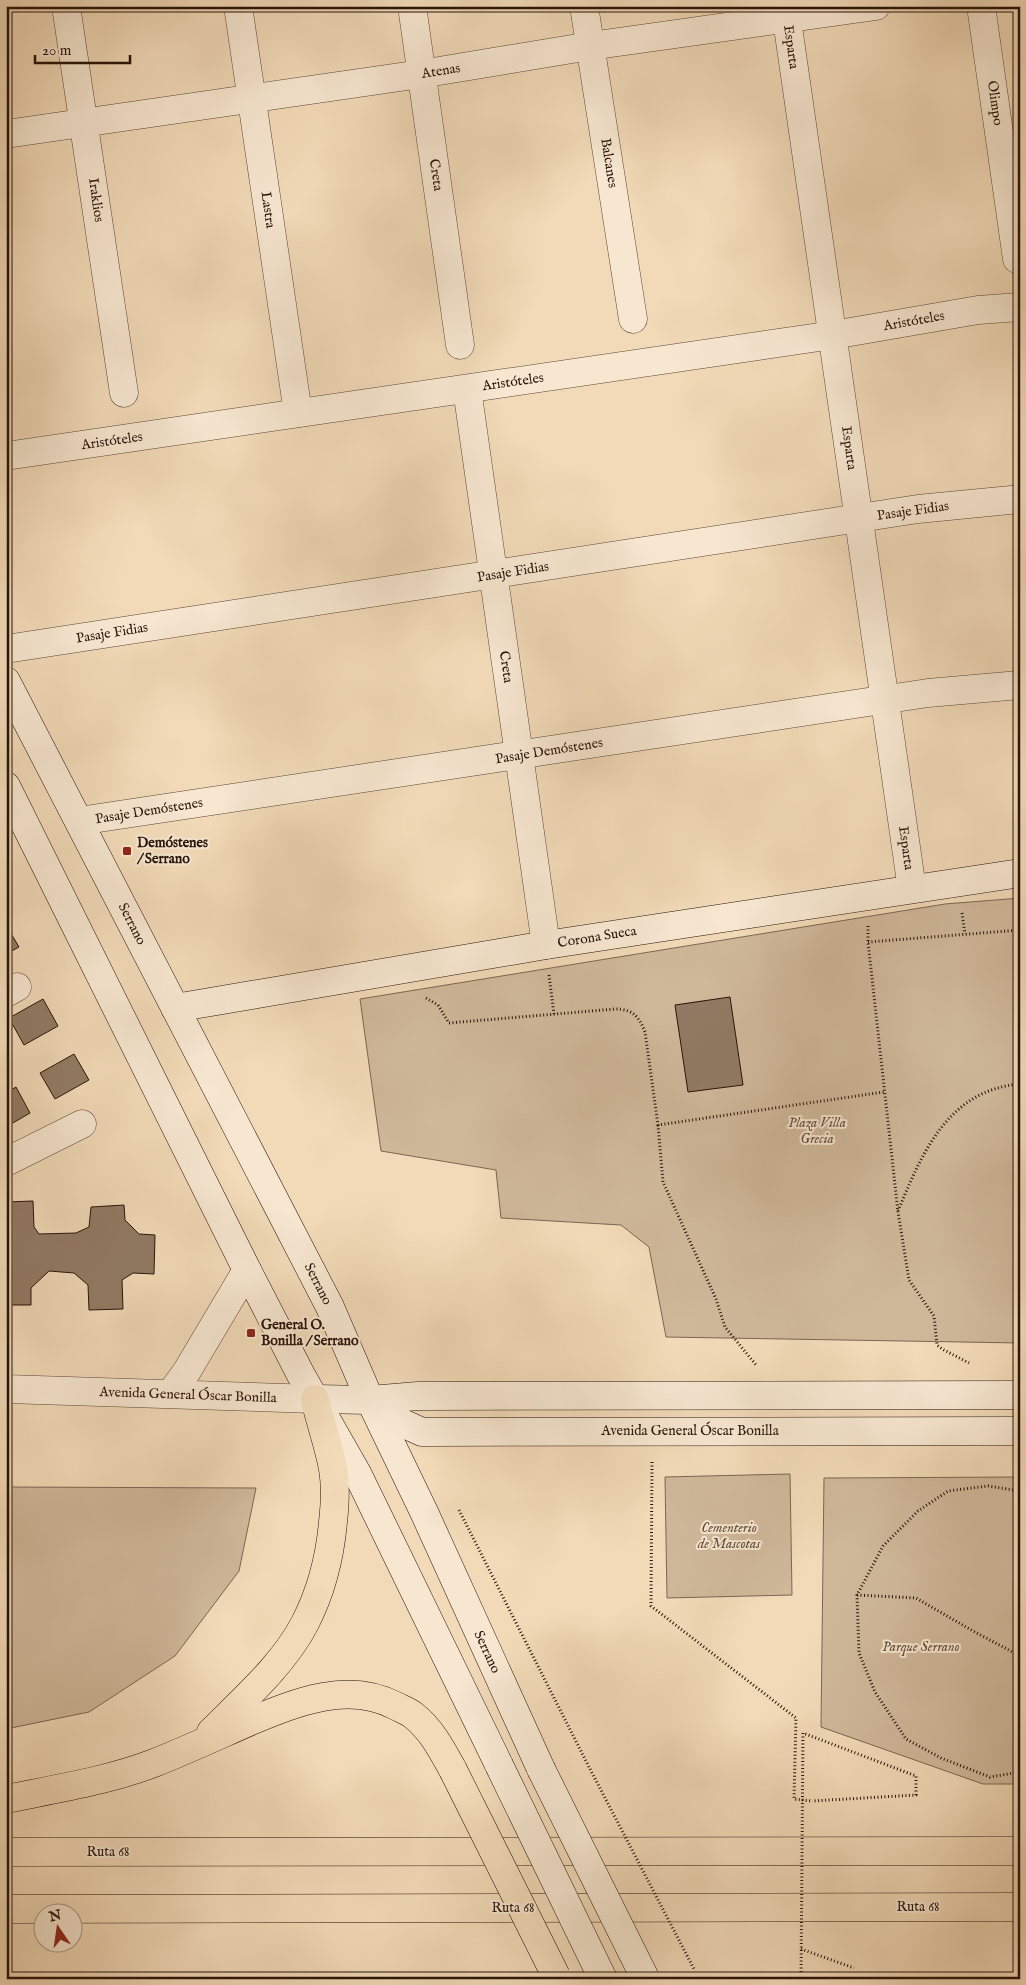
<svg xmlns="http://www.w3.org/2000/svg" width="1026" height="1985" viewBox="0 0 1026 1985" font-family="'IM FELL English',serif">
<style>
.green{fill:#cfb89a;stroke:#7b6652}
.building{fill:#917a64;stroke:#271309}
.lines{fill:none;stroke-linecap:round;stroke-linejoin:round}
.street-casing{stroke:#5a4535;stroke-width:29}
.secondary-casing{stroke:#271309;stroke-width:29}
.highway-casing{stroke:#271309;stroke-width:29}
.path{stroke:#271309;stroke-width:3;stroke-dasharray:1 2.5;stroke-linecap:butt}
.street{stroke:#f7e7d1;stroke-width:28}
.secondary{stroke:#f7e7d1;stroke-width:28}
.highway{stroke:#f2dab8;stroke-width:28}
.secondary-bridge-casing{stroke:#271309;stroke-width:29;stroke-linecap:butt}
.highway-bridge-casing{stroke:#271309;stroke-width:29;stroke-linecap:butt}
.path-bridge{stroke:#271309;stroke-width:3;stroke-dasharray:1 2.5;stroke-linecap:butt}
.secondary-bridge{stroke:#f7e7d1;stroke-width:28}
.highway-bridge{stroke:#f2dab8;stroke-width:28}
.poi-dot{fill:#8f2418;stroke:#f7e7d1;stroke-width:2}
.labels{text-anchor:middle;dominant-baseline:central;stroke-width:4;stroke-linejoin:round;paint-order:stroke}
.street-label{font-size:14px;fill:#271309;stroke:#f7e7d1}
.poi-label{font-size:14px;font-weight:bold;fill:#271309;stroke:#f7e7d1;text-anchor:start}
.park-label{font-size:14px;font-style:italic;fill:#624d3c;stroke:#f7e7d1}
</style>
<rect width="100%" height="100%" fill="#f2dab8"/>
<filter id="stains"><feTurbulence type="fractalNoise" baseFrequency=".004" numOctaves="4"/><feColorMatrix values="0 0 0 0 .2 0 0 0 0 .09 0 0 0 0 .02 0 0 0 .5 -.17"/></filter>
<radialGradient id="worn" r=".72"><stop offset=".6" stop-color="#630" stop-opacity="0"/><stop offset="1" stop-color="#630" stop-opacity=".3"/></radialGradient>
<g class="green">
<path d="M1020,898V1343L666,1337L649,1247L621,1225L501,1218L496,1170L381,1151L360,999L945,904Z"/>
<path d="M790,1474L792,1595L667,1598L665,1477Z"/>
<path d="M1020,1477V1784H983L821,1727L824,1478Z"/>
<path d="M6,1487L256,1488L239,1571L175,1656L89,1712L6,1729Z"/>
</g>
<g class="building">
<path d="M6,925L19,947L6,954Z"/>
<path d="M730,997L743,1085L688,1092L675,1005Z"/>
<path d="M43,999L58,1026L24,1045L9,1018Z"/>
<path d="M74,1054L89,1080L55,1099L40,1073Z"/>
<path d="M16,1087L30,1113L6,1127V1093Z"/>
<path d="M33,1201L34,1227L39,1234L76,1233L89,1227L91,1207L124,1205L125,1220L139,1234L155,1235L154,1274L133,1273L122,1280L123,1309L89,1310L88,1285L74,1273L49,1271L31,1288V1305H6V1202Z"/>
</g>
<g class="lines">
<g class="street-casing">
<g id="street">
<path d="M66,6L124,393"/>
<path d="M238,6L298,413"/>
<path d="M412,6L460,345"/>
<path d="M584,6L633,319"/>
<path d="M785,6L912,889"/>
<path d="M981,6L1017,259"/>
<path d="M6,134L421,74L590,46L876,6"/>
<path d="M467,389L546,945"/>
<path d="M6,456L833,335L978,310L1020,307"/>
<path d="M6,649L918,509L1020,499"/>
<path d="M79,821L928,693L1020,685"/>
<path d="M6,993L17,987"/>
<path d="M6,1162L82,1124"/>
<path d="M6,1389L315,1399"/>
<path d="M171,1393L187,1371L247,1270"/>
</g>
</g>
<g class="secondary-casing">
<g id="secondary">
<path d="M6,681L330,1307L370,1400L424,1512L541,1769"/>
<path d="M6,786L247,1270L301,1375L358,1475L499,1765"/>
<path d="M175,1008L546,945L1020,873"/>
<path d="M315,1399L370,1400L418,1396L1020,1395"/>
<path d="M371,1401L400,1422L422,1432L1020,1431"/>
</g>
</g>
<g class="highway-casing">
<g id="highway">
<path d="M211,1732C243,1700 284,1664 305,1623C321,1592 330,1556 333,1522C335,1504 336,1486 333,1469C329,1446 320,1422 315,1399"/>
<path d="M6,1799C55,1789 107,1781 154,1763C187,1750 219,1735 251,1721C297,1702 348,1681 396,1706C402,1709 408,1711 413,1715C432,1730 442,1750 453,1770"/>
<path d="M6,1852L1020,1851"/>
<path d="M6,1909L1020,1907"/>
</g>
</g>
<g class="path">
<path d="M962,913L965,934"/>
<path d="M868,926V942L898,1212L909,1280L934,1316L937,1345L942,1349L969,1363"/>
<path d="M868,942L1020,930"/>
<path d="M549,975L554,1014"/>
<path d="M426,998L438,1005L449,1023L615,1009C632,1009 639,1016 645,1032L658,1125L884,1092"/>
<path d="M1017,1084L1020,1104"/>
<path d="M658,1125L663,1182L716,1299L725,1327L756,1365"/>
<path d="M898,1211C922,1153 948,1090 1020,1084"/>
<path d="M652,1462L651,1606L796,1718L794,1799L812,1801"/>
<path d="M1020,1491L988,1486L948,1491L918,1511L883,1546L857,1595L859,1653L875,1692L906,1739L941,1758L990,1777L1020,1772"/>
<path d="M459,1510L590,1769"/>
<path d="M857,1595L916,1598L973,1631L1020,1656"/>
<path d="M801,1949L854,1968"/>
<path d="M813,1979V1976H824V1979"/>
</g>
<use href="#street" class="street"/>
<use href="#secondary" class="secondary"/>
<use href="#highway" class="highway"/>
<g class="secondary-bridge-casing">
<g id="secondary-bridge">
<path d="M499,1765L603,1979"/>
<path d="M541,1769L645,1978"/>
</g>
</g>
<g class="highway-bridge-casing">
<path id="highway-bridge" d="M453,1770L556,1976"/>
</g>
<g class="path-bridge">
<path d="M590,1769L694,1969"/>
<path d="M801,1979L803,1733L916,1776V1795L812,1801"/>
</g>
<use href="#secondary-bridge" class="secondary-bridge"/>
<use href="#highway-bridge" class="highway-bridge"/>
</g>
<g class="poi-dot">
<rect x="122" y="846" width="10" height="10" rx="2.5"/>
<rect x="246" y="1328" width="10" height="10" rx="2.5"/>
</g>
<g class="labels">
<g class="street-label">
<text transform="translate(791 47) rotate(82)">Esparta</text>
<text transform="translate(441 71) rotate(-9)">Atenas</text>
<text transform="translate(995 103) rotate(82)">Olimpo</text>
<text transform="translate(609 163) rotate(81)">Balcanes</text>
<text transform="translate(436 175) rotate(82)">Creta</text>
<text transform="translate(96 200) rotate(82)">Iraklios</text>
<text transform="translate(268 210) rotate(82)">Lastra</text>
<text transform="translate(914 321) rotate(-10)">Aristóteles</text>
<text transform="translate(513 382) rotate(-8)">Aristóteles</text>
<text transform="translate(112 441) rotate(-8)">Aristóteles</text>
<text transform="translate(849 448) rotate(82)">Esparta</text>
<text transform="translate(913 511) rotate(-8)">Pasaje Fidias</text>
<text transform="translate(513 572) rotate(-9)">Pasaje Fidias</text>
<text transform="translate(112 633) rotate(-9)">Pasaje Fidias</text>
<text transform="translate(506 667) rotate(82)">Creta</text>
<text transform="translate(549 751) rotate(-9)">Pasaje Demóstenes</text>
<text transform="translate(149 811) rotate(-9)">Pasaje Demóstenes</text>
<text transform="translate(906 848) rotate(82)">Esparta</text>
<text transform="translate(132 924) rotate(63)">Serrano</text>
<text transform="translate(597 937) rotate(-9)">Corona Sueca</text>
<text transform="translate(318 1284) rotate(63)">Serrano</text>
<text transform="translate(188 1395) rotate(2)">Avenida General Óscar Bonilla</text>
<text x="690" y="1431">Avenida General Óscar Bonilla</text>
<text transform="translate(487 1652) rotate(65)">Serrano</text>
<text x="108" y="1852">Ruta 68</text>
<text x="918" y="1907">Ruta 68</text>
<text x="513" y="1908">Ruta 68</text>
</g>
<g class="poi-label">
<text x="137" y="843">Demóstenes<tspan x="137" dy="16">/ Serrano</tspan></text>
<text x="261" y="1325">General O.<tspan x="261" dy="16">Bonilla / Serrano</tspan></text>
</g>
<g class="park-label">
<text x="817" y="1123">Plaza Villa<tspan x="817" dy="16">Grecia</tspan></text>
<text x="729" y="1528">Cementerio<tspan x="729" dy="16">de Mascotas</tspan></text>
<text x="921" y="1647">Parque Serrano</text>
</g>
</g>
<rect width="1026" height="1985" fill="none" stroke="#f2dab8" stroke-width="25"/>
<rect x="8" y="8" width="1011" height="1970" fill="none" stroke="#271309" stroke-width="2.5"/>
<rect x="12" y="12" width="1001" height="1960" fill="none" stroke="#271309"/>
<g transform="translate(58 1928) rotate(347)"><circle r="24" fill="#f7e7d1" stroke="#a49281"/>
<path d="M0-4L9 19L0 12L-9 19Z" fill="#8f2418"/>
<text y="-8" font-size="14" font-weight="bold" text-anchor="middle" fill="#271309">N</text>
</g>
<path d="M35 55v8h95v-8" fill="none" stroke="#271309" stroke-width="2.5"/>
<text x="42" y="55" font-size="15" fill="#271309" stroke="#f7e7d1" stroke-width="4" paint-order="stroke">20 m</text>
<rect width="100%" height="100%" filter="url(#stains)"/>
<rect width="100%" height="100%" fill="url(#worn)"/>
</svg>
